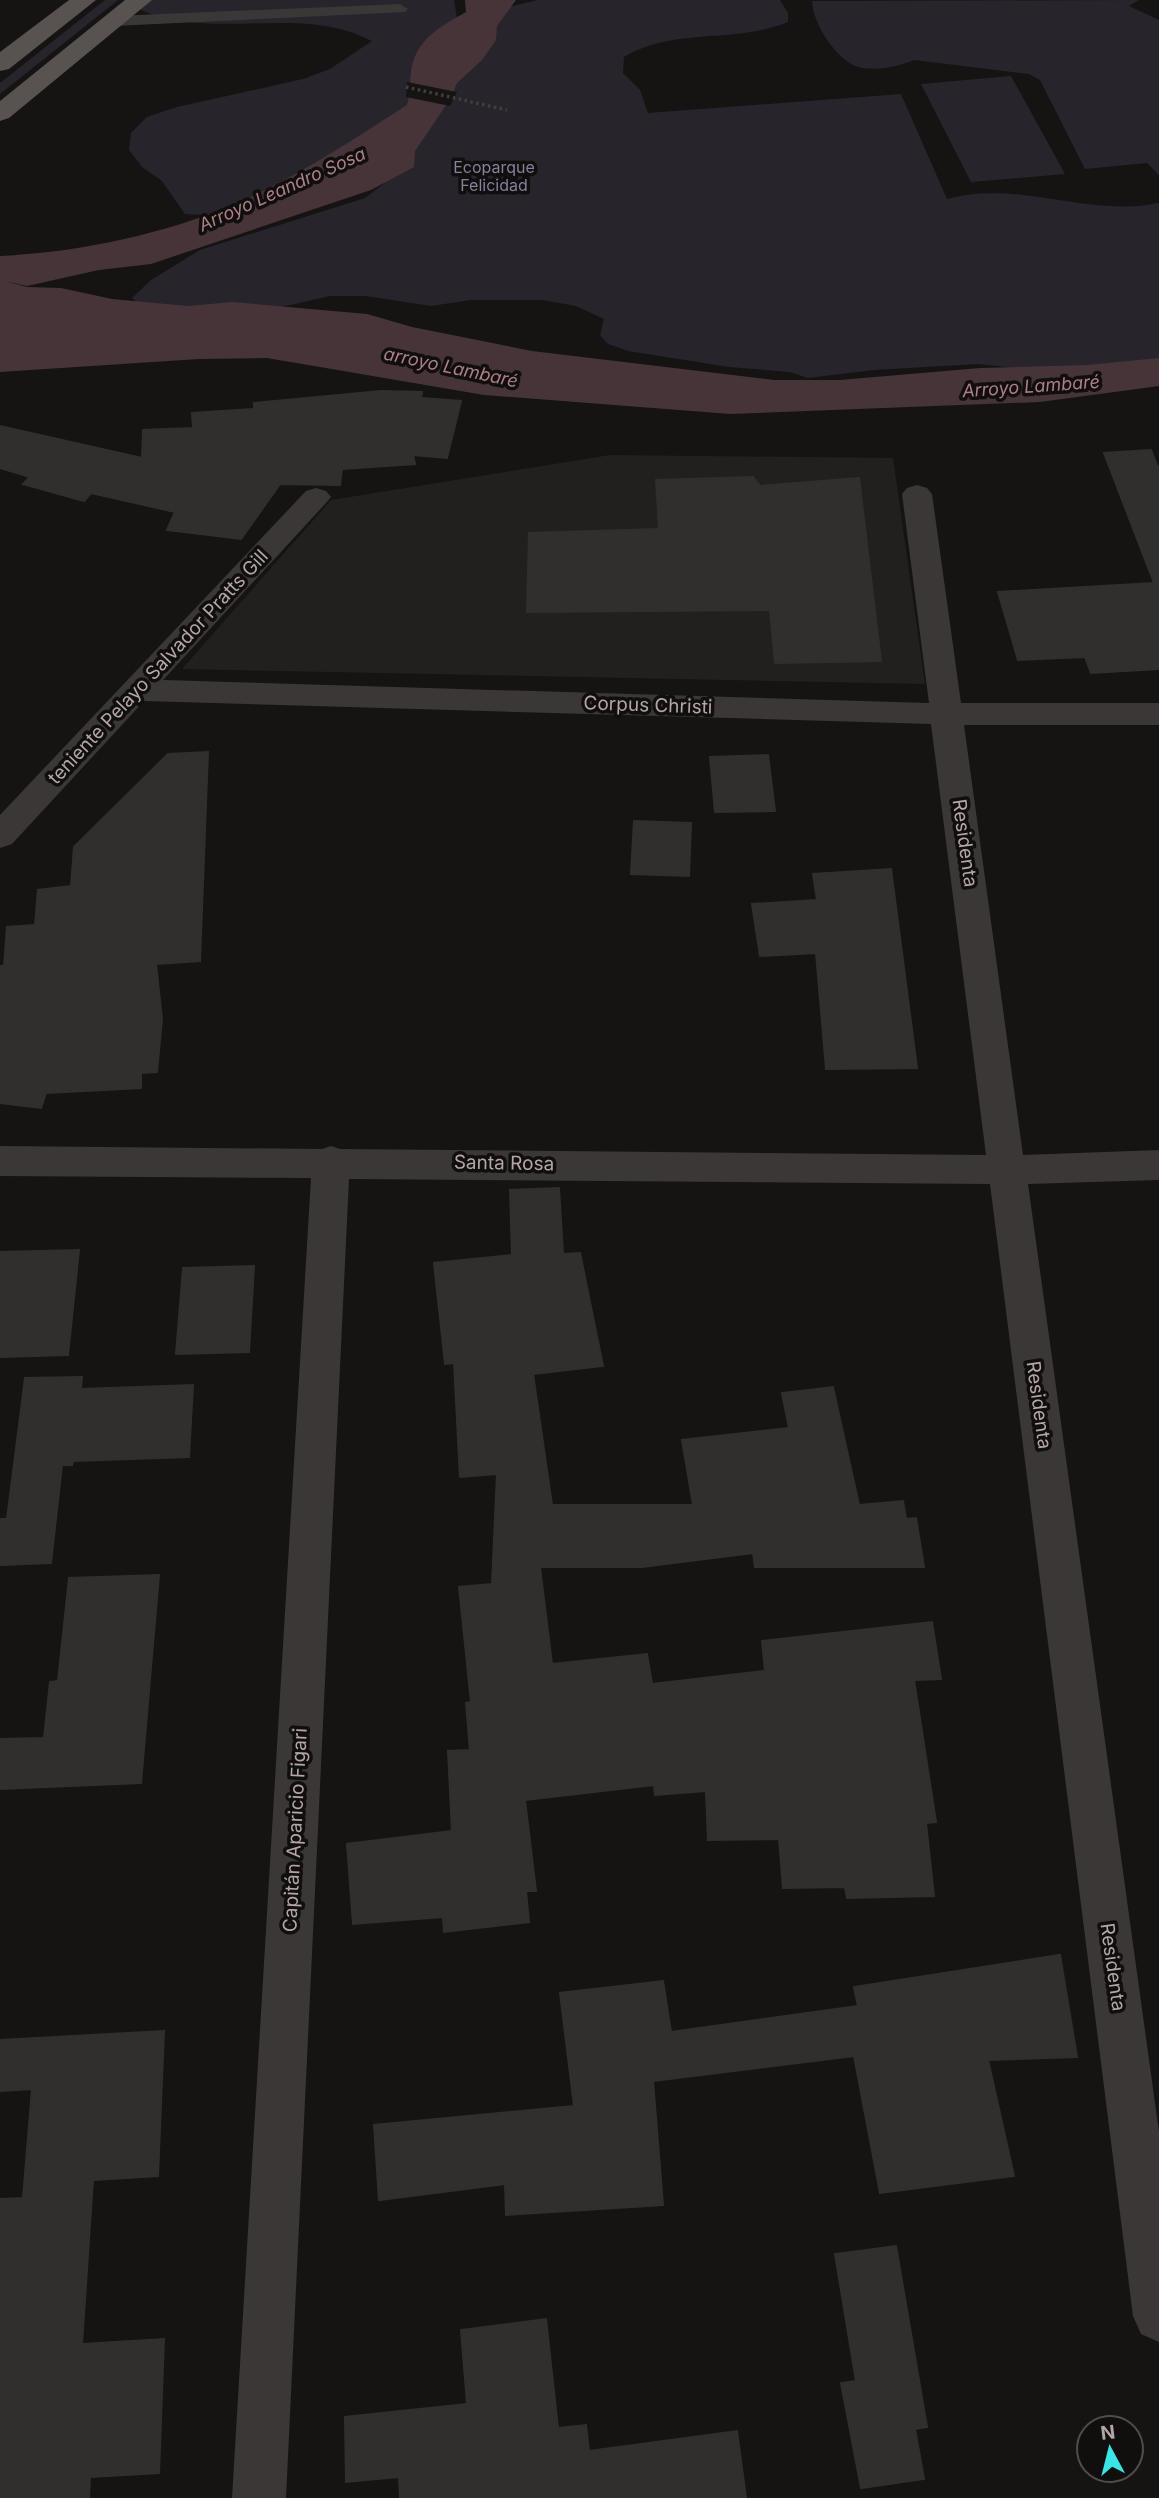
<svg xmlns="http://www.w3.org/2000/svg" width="1159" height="2498" viewBox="0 0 1159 2498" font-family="Inter,sans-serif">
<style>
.built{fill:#22201f}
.green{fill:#28242c}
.water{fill:#463438}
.pier{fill:#151413}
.building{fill:#312f2e;stroke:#312f2d;stroke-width:2}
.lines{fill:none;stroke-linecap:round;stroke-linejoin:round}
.path{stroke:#433d3d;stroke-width:3.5;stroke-dasharray:2.5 3.5;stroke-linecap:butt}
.service{fill:#3c3737;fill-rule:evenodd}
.minor{fill:#3c3737;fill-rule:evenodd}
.primary{fill:#585251;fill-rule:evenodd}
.labels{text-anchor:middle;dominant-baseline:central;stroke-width:7;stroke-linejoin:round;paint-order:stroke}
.far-park-label{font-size:16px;fill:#8b7e9e;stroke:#100f0e}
.far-water-label{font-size:18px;font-style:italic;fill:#ae7e87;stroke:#100f0e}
.street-label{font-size:19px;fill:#b4a6a6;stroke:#100f0e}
</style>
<rect width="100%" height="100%" fill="#151413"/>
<path class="built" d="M610,455L893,458L925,684L182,669L331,500Z"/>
<g class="green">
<path d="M105,0H118L0,94V83Z"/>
<path d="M140,0H454L457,19L538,0H780L788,13V22C735,44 673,27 624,57L623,73L640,90L648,113L901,94L947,199C1018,179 1087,218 1159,203V367L1017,368L978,364L874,370L808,378L790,372L729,367L628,351L608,344L600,335L604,319L576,306L542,300H471L431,306L366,296H330L225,320L153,316L132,298L151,280L200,250L365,198L386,182L222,216L185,214L162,181L142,167L129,150L131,133L147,117L177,107L303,79L330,69L372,41C300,3 215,42 141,10Z"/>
<path d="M1139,0L1129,6L1159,20V175L1147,163L1085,169L1040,80L1029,74L914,60C898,67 870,73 853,65C833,54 813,23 812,1Z"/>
<path d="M1011,76L1065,174L971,182L921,84Z"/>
</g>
<path class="water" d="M465,0H516L497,26L496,40L482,60L457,83L451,98L415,151L414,167L371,190L151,264L99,270L27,286L5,281L27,287L61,288L112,299L188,306L233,302L367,314L412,327L532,351L774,380H840L980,368L1087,365L1159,358V386L1040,402L730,414L484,395L267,358L199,359L0,372V256C81,252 165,234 240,202C298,176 354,139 407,105C411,91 409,80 412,66C418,38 443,25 466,12Z"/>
<path class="pier" d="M407,82L457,92L450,106L406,97Z"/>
<g class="building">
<path d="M381,391L422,392L421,398L461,401L447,458L413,455L415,464L342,469L340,485L280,484L241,539L167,530L175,512L91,493L84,501L23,484L30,477L0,468V426L142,458L143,430L193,428L192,413L254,409V403Z"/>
<path d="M1151,450L1159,470V669L1091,673L1085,657L1018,660L998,592L1154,583L1104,453Z"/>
<path d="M753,477L760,486L859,478L881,661L775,663L770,610L527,612L529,533L659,529L656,480Z"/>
<path d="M208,752L200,961L156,964L162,1019L157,1072L141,1073V1088L46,1093L41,1108L0,1103V966H4L7,927L35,925L38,890L71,886L74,847L168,754Z"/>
<path d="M768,755L775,811L715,812L710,757Z"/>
<path d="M634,821L691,823L689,876L631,874Z"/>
<path d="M891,869L917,1068L826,1069L816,953L760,956L752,904L817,900L813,874Z"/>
<path d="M559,1188L563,1254L580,1253L603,1366L533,1374L552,1505H693L682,1440L789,1428L782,1393L833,1387L859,1505L903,1501L906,1519L916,1518L924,1567H755L753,1553L642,1567H540L552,1664L647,1654L652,1684L765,1671L762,1641L932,1622L941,1679L914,1680L936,1822L926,1823L934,1896L847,1898L845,1887L783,1888L779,1839L708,1840L706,1791L655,1795L654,1785L525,1800L536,1891H526L529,1922L444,1932L443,1917L353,1924L347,1844L452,1831L448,1751L470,1750L466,1703L471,1702L459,1587L492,1584L497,1474L460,1477L454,1363L445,1364L434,1263L512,1255L510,1190Z"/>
<path d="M79,1250L68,1355L0,1357V1252Z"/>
<path d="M254,1266L249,1352L176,1354L183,1268Z"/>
<path d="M82,1377L81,1389L193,1385L189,1457L73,1461L72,1465H62L51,1563L0,1565V1519H7L25,1378Z"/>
<path d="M159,1575L141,1783L0,1789V1739L44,1738L50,1682L58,1681L69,1578Z"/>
<path d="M1060,1955L1077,2057L988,2060L1014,2176L880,2193L854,2056L653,2081L663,2205L506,2215L505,2184L379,2200L374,2125L574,2106L560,1993L663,1981L671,2032L858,2006L854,1987Z"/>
<path d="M164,2031L158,2176L93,2180L82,2344L164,2339L159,2473L90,2477L89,2498H0V2199L23,2198L32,2089L0,2091V2040Z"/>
<path d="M896,2246L927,2427L915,2429L924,2479L861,2488L841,2383L856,2381L835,2254Z"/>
<path d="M546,2319L558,2428L586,2425L589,2451L737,2431L746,2498H400L399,2477L346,2482L345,2417L467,2404L461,2330Z"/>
</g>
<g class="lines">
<path class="path" d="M406,87L507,110"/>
<path class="service" d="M400,4L408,9L405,12L114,26L106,21L114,16Z"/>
<path class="minor" d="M917,485L927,488L932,494L961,703H1159V725H964L1023,1155L1159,1150V1180L1028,1184L1159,2132V2342L1141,2334L1133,2316L990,1184L349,1179L286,2498H232L311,1178L0,1176V1146L322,1149L331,1146L340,1149L986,1155L931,724L144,701L12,844L0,848V815L306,491L316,488L326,491L331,497L326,503L163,680L929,703L902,494L907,488Z"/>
<g class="primary">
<path d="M69,0H96L9,69L0,71V52Z"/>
<path d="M125,0H152L9,118L0,121V101Z"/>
</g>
</g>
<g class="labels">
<g class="far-park-label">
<text x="494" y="167">Ecoparque<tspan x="494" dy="18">Felicidad</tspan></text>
</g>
<g class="far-water-label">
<text transform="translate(282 189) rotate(-24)">Arroyo Leandro Sosa</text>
<text transform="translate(451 367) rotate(12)">arroyo Lambaré</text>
<text transform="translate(1031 386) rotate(-4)">Arroyo Lambaré</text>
</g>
<g class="street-label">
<text transform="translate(158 667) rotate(-47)">teniente Pelayo Salvador Pratts Gill</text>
<text transform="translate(648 705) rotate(2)">Corpus Christi</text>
<text transform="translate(965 843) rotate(82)">Residenta</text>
<text transform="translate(504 1163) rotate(1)">Santa Rosa</text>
<text transform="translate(1039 1405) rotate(82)">Residenta</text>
<text transform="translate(295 1830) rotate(-87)">Capitán Aparicio Figari</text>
<text transform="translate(1113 1967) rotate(82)">Residenta</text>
</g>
</g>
<g transform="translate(1110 2449) rotate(353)"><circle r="33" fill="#100f0e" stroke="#524b4b" stroke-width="2"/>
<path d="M0-5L12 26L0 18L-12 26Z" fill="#3ae4e7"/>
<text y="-10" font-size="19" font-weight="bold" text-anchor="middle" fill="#b4a6a6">N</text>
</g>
</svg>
